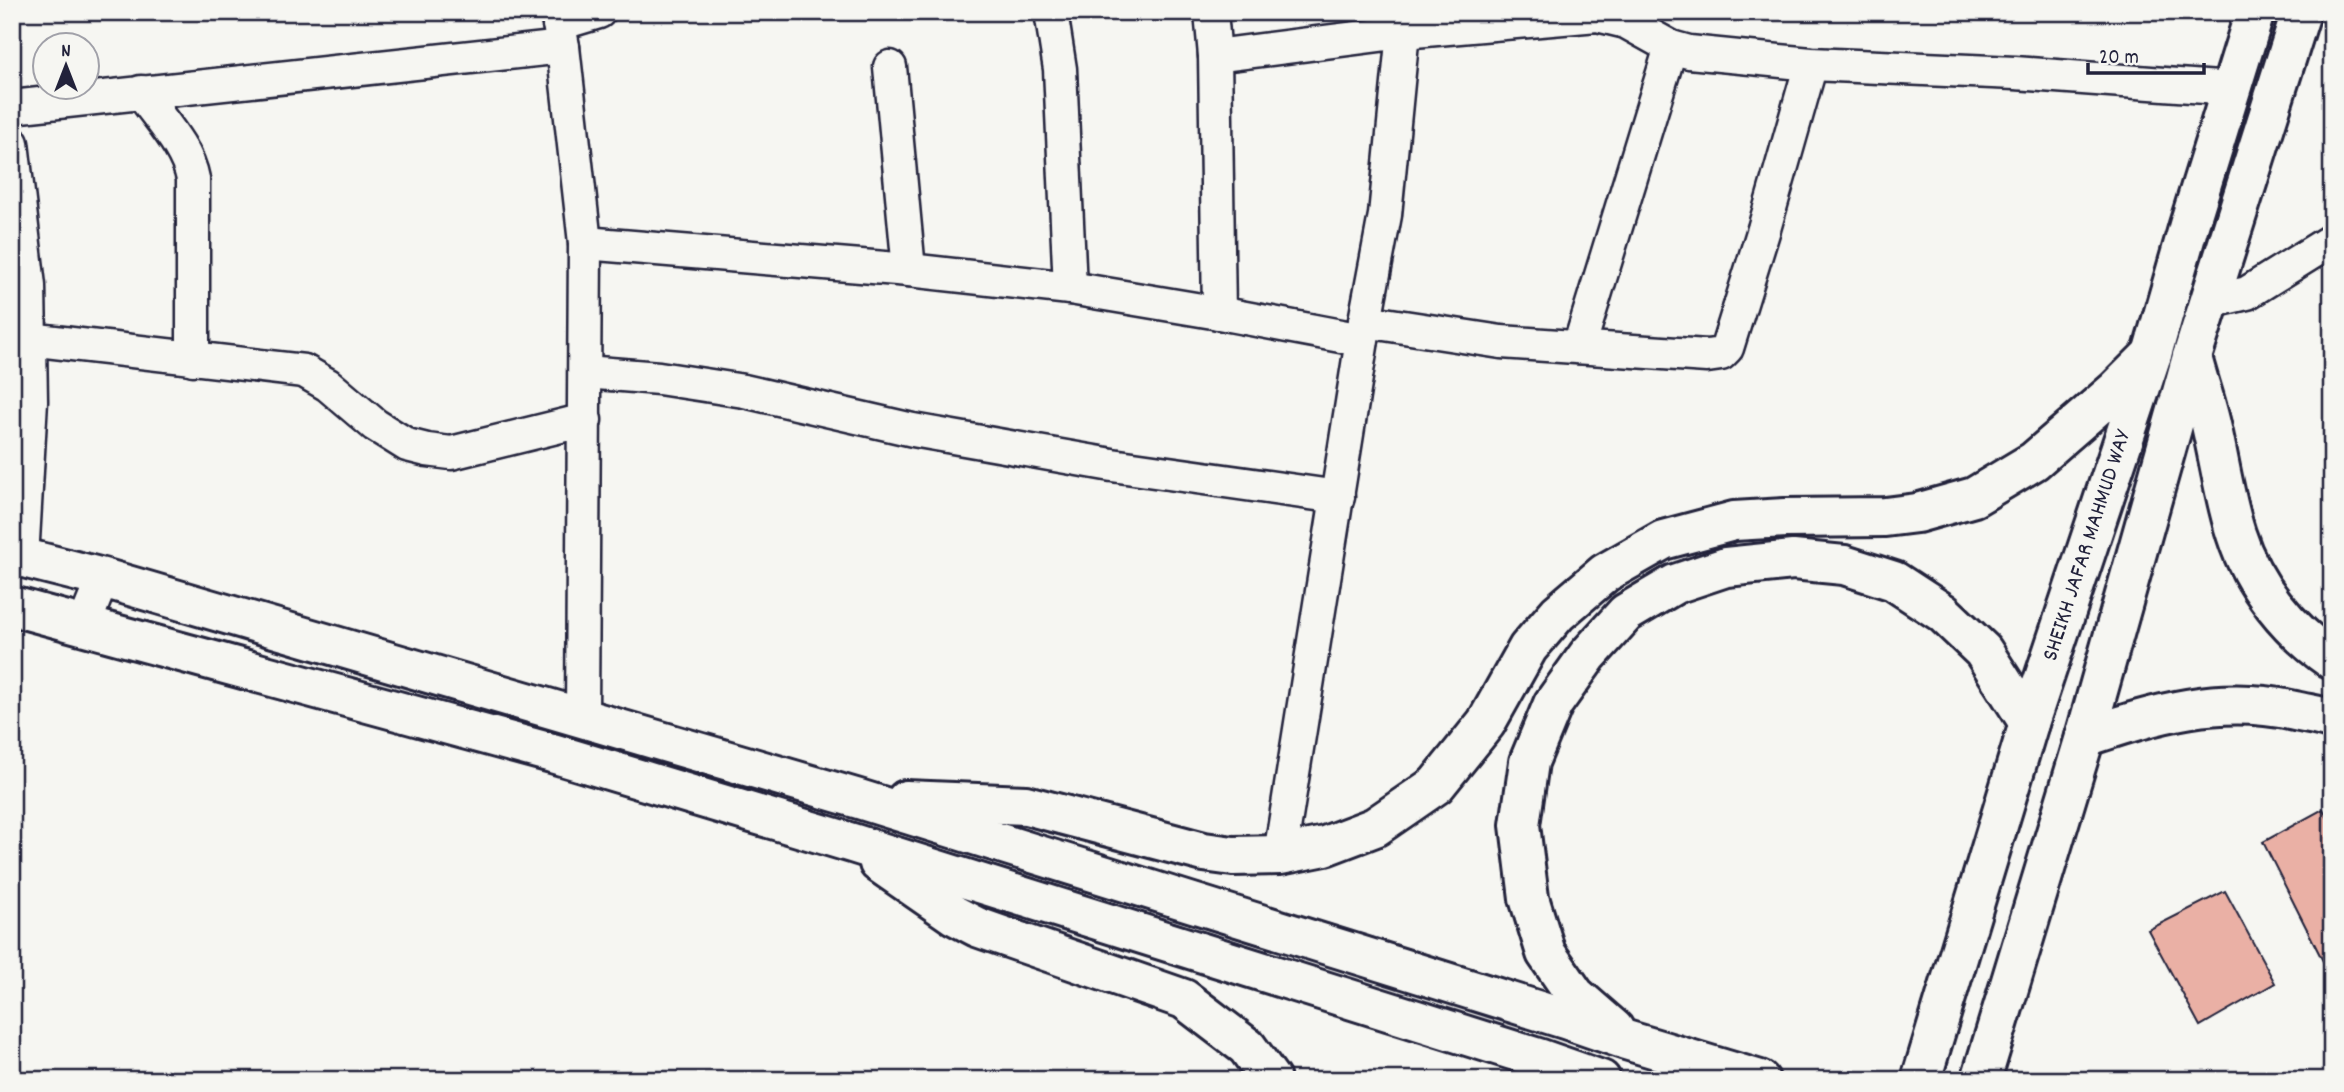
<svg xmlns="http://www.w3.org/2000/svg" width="2344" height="1092" viewBox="0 0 2344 1092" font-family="Dekko,sans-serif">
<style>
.building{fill:#eab0a5;stroke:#22223b;stroke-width:2}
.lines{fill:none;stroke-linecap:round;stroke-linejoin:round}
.street-casing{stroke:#22223b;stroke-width:37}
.primary-casing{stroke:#22223b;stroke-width:44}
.street{stroke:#f6f6f2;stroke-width:32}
.primary{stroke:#f6f6f2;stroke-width:38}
.labels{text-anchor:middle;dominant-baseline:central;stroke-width:7;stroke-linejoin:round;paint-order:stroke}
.street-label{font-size:23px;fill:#22223b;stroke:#f6f6f2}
</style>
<rect width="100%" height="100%" fill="#f6f6f2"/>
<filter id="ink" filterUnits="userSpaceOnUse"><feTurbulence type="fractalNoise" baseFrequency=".0143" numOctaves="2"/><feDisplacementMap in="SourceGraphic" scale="14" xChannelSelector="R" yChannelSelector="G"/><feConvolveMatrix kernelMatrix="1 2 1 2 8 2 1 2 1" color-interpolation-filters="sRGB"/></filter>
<g filter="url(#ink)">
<g class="building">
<path d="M2323,809L2332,826V956L2323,961L2263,842Z"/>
<path d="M2225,891L2275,983L2200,1026L2148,930Z"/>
</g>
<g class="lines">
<g class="street-casing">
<g id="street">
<path d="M557,12L563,47L585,243L582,716"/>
<path d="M1051,12L1060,69L1070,288"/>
<path d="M1211,12L1215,56L1219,313"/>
<path d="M559,24L599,12"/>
<path d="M1215,56L1403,32L1597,15L1626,22L1671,47L1689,52L1811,64L2015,73L2232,89"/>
<path d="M890,67L909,270"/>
<path d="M141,92C159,119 187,147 193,179V359"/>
<path d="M12,107L563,47"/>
<path d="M12,143L29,286L31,401L22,558"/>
<path d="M585,243L909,270L1070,288L1219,313L1362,340"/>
<path d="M2209,302L2247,293L2332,240"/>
<path d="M1365,321L1501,342L1707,356L1721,354L1727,348L1764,229L1811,64"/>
<path d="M29,339L304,371L328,385L375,425L407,445L427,450L451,453L585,420"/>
<path d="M1579,347L1671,47"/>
<path d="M585,372L659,378L744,391L913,430L1112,465L1338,497"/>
<path d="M84,625L103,578"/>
<path d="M1280,855L1365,321L1385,215L1403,32"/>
</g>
</g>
<g class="primary-casing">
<g id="primary">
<path d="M2192,357C2198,381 2207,405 2212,429C2220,464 2225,500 2236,534C2252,585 2289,630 2332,660"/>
<path d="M12,555L103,578L859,799L1565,1019L1626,1040L1760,1080"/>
<path d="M12,606L552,753L852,843L1541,1059L1601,1080"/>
<path d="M2085,737C2157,713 2219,694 2295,711C2307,714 2320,715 2332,720"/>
<path d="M906,800L1026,805L1204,852L1233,856L1280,855L1325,846L1375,827L1436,785L1486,723L1528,648L1558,613L1605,573L1663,540L1734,521L1785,518L1885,517L1917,513L1974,497L2034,461L2117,389L2152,354"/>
<path d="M879,863L954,915L977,927L1184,999L1247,1047L1271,1080"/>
<path d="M1614,1029L1575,995L1546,953L1529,898L1520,825L1529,762L1553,704L1588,655L1626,613L1675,584L1726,567L1793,560L1844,565L1894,581L1943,613L1983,651L2029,723"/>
<path d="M1921,1080L2029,723L2152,354L2189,225L2255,12"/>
<path d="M1981,1080L2085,737L2192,357L2301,12"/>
</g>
</g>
<use href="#street" class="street"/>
<use href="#primary" class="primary"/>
</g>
</g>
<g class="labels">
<g class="street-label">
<text transform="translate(2088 546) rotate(-72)">SHEIKH JAFAR MAHMUD WAY</text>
</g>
</g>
<rect width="2344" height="1092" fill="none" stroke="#f6f6f2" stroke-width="42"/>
<rect x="21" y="21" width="2302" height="1050" fill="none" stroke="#22223b" stroke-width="2.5" filter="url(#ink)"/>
<g transform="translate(66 66)"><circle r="33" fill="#f6f6f2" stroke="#a1a1a9" stroke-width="2"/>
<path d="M0-5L12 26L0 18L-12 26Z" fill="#22223b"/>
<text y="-10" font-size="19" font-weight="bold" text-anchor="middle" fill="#22223b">N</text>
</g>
<path d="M2088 63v10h116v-10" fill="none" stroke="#22223b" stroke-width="3.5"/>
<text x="2099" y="63" font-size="21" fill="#22223b" stroke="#f6f6f2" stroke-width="5" paint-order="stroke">20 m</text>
</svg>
